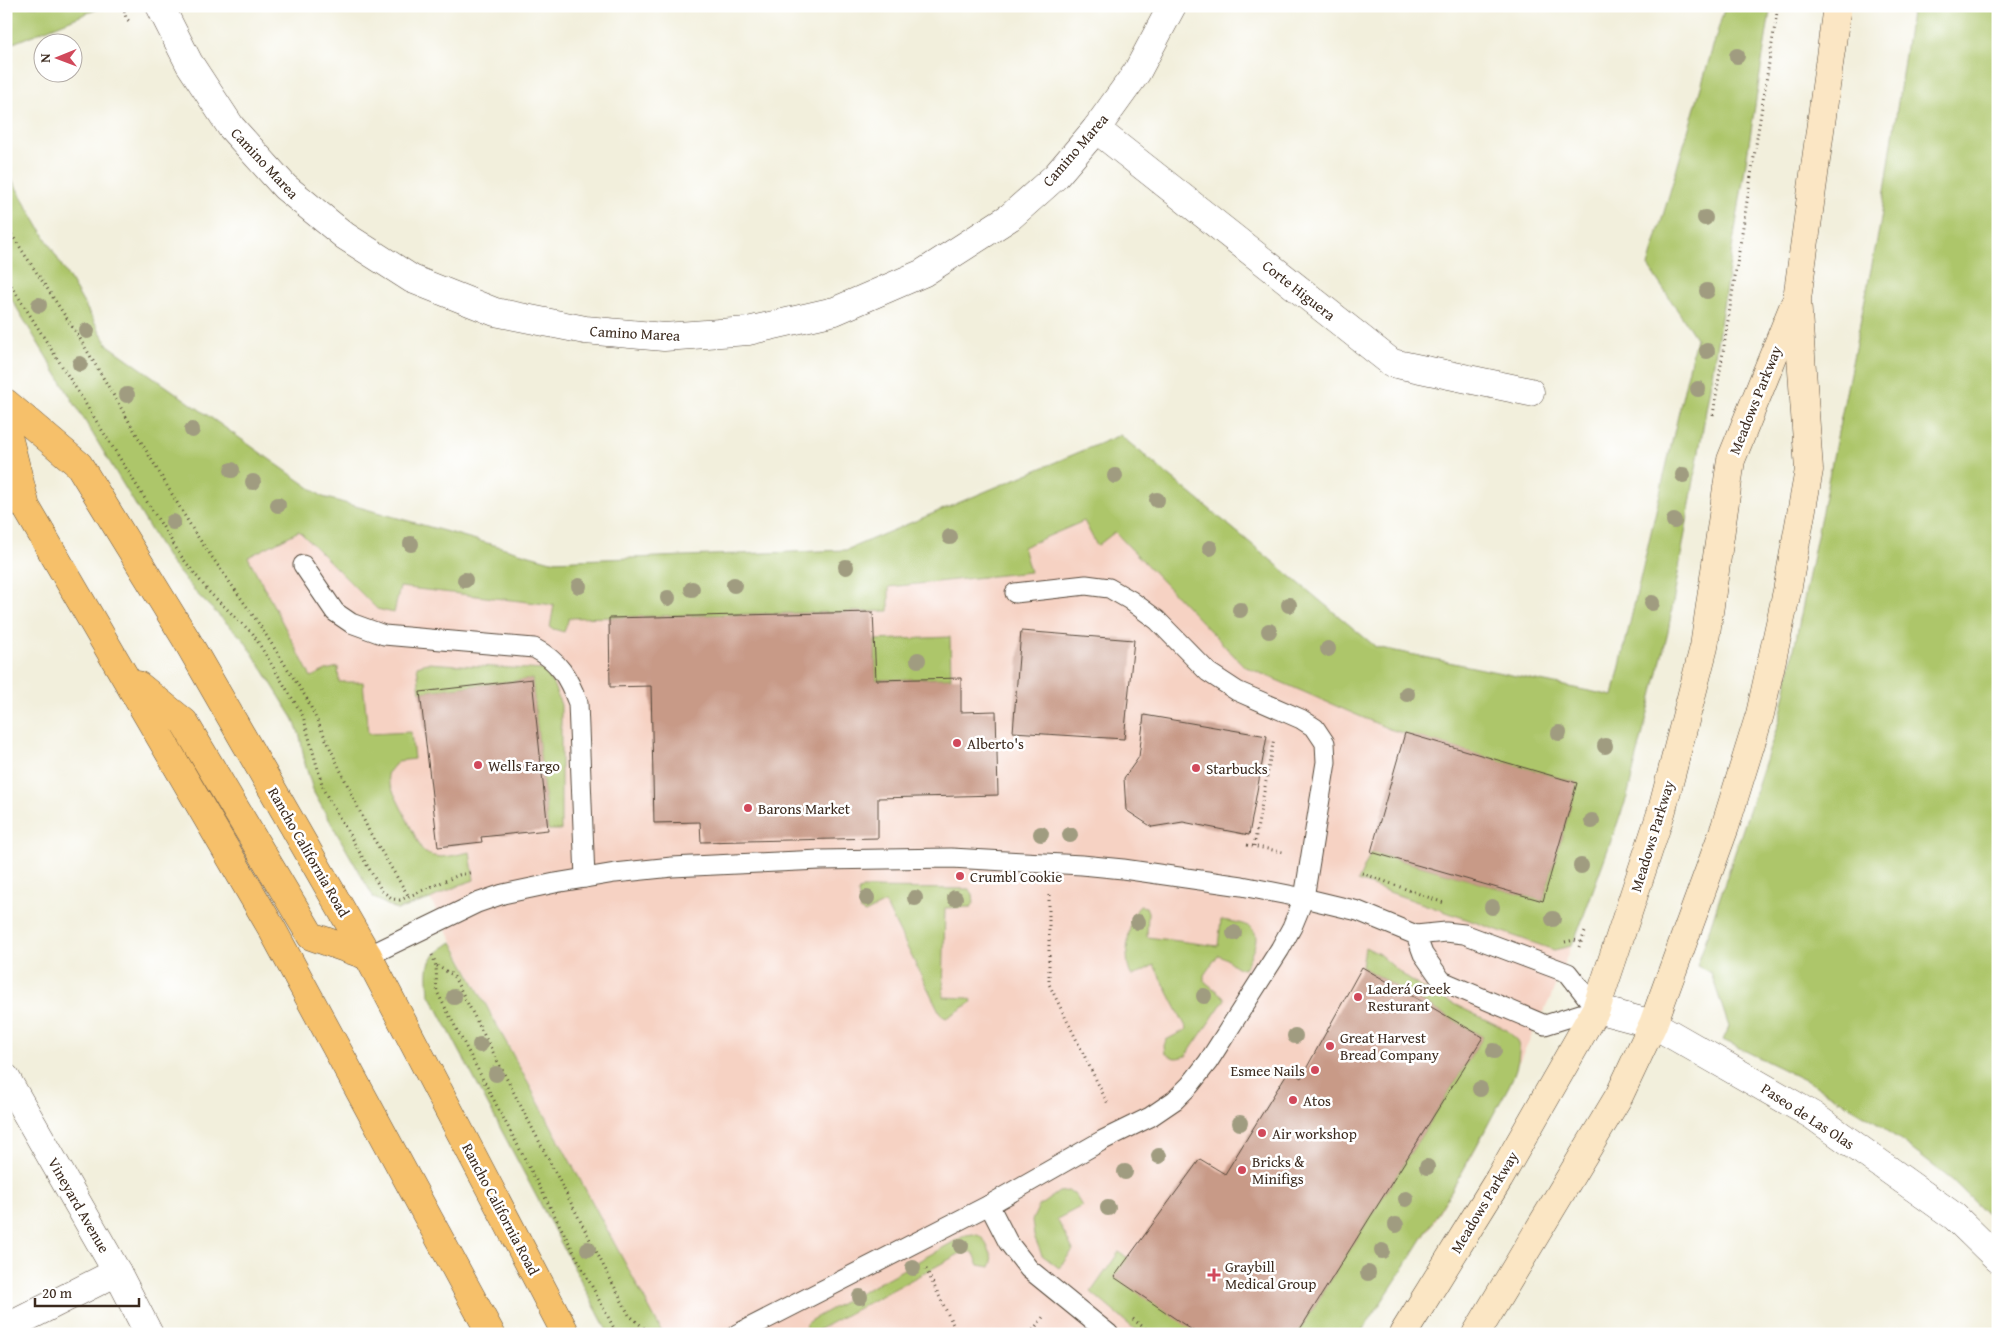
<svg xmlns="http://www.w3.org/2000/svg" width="2004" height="1340" viewBox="0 0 2004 1340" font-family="'Gentium Book Plus',serif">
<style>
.built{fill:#f6d2c3}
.green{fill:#adc66b;stroke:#747844}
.building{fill:#c89a87}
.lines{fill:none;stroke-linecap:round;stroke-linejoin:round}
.lane-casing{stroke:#56483a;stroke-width:21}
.street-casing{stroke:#56483a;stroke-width:29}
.secondary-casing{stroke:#56483a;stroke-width:29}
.primary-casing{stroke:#56483a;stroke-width:29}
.path{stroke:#56483a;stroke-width:3;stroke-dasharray:1 4;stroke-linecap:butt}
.lane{stroke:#fff;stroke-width:19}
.street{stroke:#fff;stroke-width:28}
.secondary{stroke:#fbe6c4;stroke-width:28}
.primary{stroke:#f6c06b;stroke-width:28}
.tree{fill:#a09c80}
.poi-dot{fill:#d1495b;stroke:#fff;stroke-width:2}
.labels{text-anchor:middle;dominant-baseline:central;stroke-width:5;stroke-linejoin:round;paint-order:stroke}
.street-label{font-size:15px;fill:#3b2a1e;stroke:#fff}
.poi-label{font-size:15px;fill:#3b2a1e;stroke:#fff;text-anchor:start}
</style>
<rect width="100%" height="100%" fill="#fff"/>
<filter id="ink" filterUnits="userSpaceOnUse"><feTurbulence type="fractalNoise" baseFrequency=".02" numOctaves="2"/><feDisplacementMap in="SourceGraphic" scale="10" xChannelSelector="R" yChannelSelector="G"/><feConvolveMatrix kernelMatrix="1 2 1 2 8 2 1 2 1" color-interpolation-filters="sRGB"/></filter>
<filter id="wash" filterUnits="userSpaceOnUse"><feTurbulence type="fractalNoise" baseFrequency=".0096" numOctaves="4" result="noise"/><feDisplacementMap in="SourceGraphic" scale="20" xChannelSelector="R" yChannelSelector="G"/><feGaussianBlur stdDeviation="1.12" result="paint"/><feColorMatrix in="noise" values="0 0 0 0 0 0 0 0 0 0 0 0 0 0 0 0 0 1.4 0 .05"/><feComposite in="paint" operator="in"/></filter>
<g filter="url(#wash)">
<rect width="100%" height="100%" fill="#f2efdc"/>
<path class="built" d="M1084,521L1115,531L1244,666L1389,729L1627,797L1588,903L1550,999L1473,1154L1434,1222L1360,1334H663L247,557L299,531L377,609L400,587L555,605L550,628L564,632L568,618L889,611V587L1030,572L1022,547Z"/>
<g class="green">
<path d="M6,6H105L6,46Z"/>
<path d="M1725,6H1771L1710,387L1668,632L1627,797L1577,934L1571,946L1554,950L1358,881L1371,852L1543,901L1577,783L1389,729L1244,666L1115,532L1097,546L1084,521L1023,547L1030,572L889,587V611L569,618L564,632L550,628L554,605L400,587L394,613L377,609L299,531L248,557L311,677L326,670L338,667L339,682H363L368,734L411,732L414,759L398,761L387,774L389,783L422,850C435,862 454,855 470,852L474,880L460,885L430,899L397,910L374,898L314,793L305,764L300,736L293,718L244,640L199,596L170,562L6,290V170L108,345L323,497L551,561L846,550L1120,435L1376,647L1613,696L1696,338L1648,266Z"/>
<path d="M1912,6H1998V1225L1952,1180L1876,1122L1811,1083L1723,1040L1729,1027L1711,973L1697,966L1780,718L1880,225Z"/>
<path d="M950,637L951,678L876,680L875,640Z"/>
<path d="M427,663L544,670L554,686L561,705V830H548L532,679L420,692L417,666Z"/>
<path d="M862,888L969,889L973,894L974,903L971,907L945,908L943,997L968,998L972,1000L971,1003L946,1018L941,1015L885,903L865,913L861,911L858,892Z"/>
<path d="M1140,906L1146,907L1148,912L1147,937L1218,946L1221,920C1262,925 1263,933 1244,969C1234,969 1228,957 1218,955L1204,975V981L1223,996L1225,999L1186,1056C1177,1059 1173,1059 1165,1053L1164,1046L1166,1040L1187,1029L1154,965L1135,975H1131C1123,961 1128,917 1140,906Z"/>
<path d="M452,942L645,1300L663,1334H609L429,993C426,962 427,958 452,942Z"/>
<path d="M1365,947L1379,954L1404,976L1427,991L1507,1030C1514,1037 1520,1042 1519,1052C1518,1075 1503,1096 1493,1115C1454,1191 1408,1263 1360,1334H1297L1483,1037L1362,967Z"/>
<path d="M1068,1191L1074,1193L1082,1206L1057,1219L1073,1250L1059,1268L1042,1255L1034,1236L1032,1220L1039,1206L1059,1192Z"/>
<path d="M973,1234C976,1235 979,1235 981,1237C987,1243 996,1261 990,1267L979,1265L973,1252L961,1253L818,1330L817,1334H806V1325L811,1320L966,1235Z"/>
<path d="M1119,1252L1128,1258L1198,1334H1140L1091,1292Z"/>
</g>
<g id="blocks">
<g class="building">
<path d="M873,612L876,680L961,678V712L996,711L998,795L878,798V838L701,842L700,822L654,823L651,686L610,687L609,618Z"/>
<path d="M1021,631L1134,640L1124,739L1013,732Z"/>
<path d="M532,679L548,830L481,837L482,842L438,847L420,692Z"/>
<path d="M1144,715L1267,736L1249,835L1183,822L1152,827L1126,810L1124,778L1139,757Z"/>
<path d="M1405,733L1577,783L1543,901L1371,852Z"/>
<path d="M1362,967L1483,1037L1297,1334H1198L1114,1277L1200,1159L1225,1174L1289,1070L1301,1078Z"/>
</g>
</g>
</g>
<g filter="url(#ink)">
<use href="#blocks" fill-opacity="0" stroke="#56483a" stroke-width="1"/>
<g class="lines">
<g class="lane-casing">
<g id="lane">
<path d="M303,565L335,612L351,623L384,635L534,648C559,661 568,677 578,703L585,878"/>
<path d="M368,956L477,903L503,894L555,883L615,873L672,867L820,860L951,858L1082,865L1123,869L1242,886L1304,898L1358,911L1416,935L1446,932L1464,934L1568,973L1596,1009L1545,1025L1442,981L1423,954L1416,935"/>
<path d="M989,1205L1008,1242L1029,1269L1109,1334"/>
<path d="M737,1334L989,1205L1103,1140L1150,1117L1175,1100L1190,1085L1208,1062L1280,949L1292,927L1304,898L1326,762L1325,743L1315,728L1301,719L1237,691L1208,672L1157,620L1130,600L1109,588L1086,585L1015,593"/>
</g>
</g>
<g class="street-casing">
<g id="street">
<path d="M160,6L189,63L231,127L285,187L345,236L412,279L495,312L585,330L664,337L748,331L835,311L923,273L1010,217L1056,176L1096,129L1137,72L1172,6"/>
<path d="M1096,129L1392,363L1530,392"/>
<path d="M1596,1009L1653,1024L1812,1115L1955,1217L1998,1259"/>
<path d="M6,1078L117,1272L149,1334"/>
<path d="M6,1328L117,1272"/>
</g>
</g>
<g class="secondary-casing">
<g id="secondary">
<path d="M1403,1334L1499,1179L1596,1009L1662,810L1704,647L1731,460L1794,305"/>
<path d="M1476,1334L1619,1096L1653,1024L1725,827L1760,714L1787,591L1809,470L1797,299L1837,6"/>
</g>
</g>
<g class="primary-casing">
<g id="primary">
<path d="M6,403L79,465L186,639L368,956L566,1334"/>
<path d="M6,428L26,507L272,929L491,1334"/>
<path d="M138,685L184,722L311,936L368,956"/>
</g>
</g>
<g class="path">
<path d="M123,6L126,18L131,23"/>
<path d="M6,226L79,337L195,533L257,621L307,699L369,831L409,897"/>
<path d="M6,277L181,556L209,592L253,634L303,716L324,791L382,891L393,899L400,900L459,875L473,872"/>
<path d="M1713,415L1778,6"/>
<path d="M1247,845L1283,852"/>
<path d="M1254,846L1274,738"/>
<path d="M1362,873L1444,903"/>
<path d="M1049,895V984L1109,1106"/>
<path d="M1565,942L1574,940L1581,942"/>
<path d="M1579,947L1585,932"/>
<path d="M432,955C439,969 435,977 437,992L617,1334"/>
<path d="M437,966L453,975L629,1315L645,1329V1334"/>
<path d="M926,1269L957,1333"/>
<path d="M1133,1319L1152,1334"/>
<path d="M1030,1334L1043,1317"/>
</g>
<use href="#lane" class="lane"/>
<use href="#street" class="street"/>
<use href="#secondary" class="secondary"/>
<use href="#primary" class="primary"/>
</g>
<g class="tree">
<circle cx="1737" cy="56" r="8"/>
<circle cx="1705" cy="218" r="8"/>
<circle cx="1707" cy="291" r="8"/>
<circle cx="39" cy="305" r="8"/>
<circle cx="87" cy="331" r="8"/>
<circle cx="1707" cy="351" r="8"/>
<circle cx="80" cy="364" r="8"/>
<circle cx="1698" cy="389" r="8"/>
<circle cx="127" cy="395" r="8"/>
<circle cx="192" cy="430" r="8"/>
<circle cx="232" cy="470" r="8"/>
<circle cx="1683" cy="475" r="8"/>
<circle cx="1115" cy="476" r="8"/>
<circle cx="253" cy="482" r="8"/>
<circle cx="1157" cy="500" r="8"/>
<circle cx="278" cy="505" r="8"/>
<circle cx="1674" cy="521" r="8"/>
<circle cx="173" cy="522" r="8"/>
<circle cx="950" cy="537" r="8"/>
<circle cx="411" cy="544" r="8"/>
<circle cx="1210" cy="548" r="8"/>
<circle cx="846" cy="567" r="8"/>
<circle cx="465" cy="580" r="8"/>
<circle cx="734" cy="585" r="8"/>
<circle cx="579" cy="586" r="8"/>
<circle cx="692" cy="589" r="8"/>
<circle cx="668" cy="598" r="8"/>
<circle cx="1652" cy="603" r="8"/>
<circle cx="1289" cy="605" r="8"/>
<circle cx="1240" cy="610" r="8"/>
<circle cx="1269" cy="631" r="8"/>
<circle cx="1328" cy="649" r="8"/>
<circle cx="918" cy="660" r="8"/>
<circle cx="1407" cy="694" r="8"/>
<circle cx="1559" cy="733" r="8"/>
<circle cx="1605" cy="746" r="8"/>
<circle cx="1592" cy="821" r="8"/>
<circle cx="1041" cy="834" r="8"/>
<circle cx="1070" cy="835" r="8"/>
<circle cx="1581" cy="866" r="8"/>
<circle cx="867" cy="898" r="8"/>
<circle cx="915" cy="898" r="8"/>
<circle cx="955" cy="898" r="8"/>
<circle cx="1492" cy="907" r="8"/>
<circle cx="1553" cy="919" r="8"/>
<circle cx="1138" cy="922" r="8"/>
<circle cx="1234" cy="933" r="8"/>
<circle cx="1204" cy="996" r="8"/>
<circle cx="454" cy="997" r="8"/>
<circle cx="1295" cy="1036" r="8"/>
<circle cx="480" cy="1045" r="8"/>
<circle cx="1494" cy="1051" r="8"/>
<circle cx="496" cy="1074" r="8"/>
<circle cx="1480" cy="1089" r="8"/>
<circle cx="1240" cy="1123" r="8"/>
<circle cx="1159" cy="1156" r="8"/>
<circle cx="1427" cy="1167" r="8"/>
<circle cx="1125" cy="1172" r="8"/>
<circle cx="1406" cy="1199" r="8"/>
<circle cx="1108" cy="1208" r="8"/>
<circle cx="1396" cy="1225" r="8"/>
<circle cx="961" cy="1246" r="8"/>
<circle cx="588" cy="1249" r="8"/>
<circle cx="1382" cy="1251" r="8"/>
<circle cx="913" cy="1268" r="8"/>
<circle cx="1368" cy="1273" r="8"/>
<circle cx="860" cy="1297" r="8"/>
</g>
</g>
<g class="poi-dot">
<circle cx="957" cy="743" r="5"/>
<circle cx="478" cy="765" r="5"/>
<circle cx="1196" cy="768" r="5"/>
<circle cx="748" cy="808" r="5"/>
<circle cx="960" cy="876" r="5"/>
<circle cx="1358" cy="997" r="5"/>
<circle cx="1330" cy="1046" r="5"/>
<circle cx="1315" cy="1070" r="5"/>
<circle cx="1293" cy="1100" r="5"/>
<circle cx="1262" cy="1133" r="5"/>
<circle cx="1242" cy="1170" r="5"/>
<path d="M1211.5 1267.5h5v5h5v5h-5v5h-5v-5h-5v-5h5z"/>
</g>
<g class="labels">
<g class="street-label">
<text transform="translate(1075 150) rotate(-49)">Camino Marea</text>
<text transform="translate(265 163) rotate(47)">Camino Marea</text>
<text transform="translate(1299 290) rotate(38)">Corte Higuera</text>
<text transform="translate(635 333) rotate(3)">Camino Marea</text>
<text transform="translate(1755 400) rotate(-68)">Meadows Parkway</text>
<text transform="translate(1652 836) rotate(-73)">Meadows Parkway</text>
<text transform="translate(309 852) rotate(60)">Rancho California Road</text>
<text transform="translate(1808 1116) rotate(33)">Paseo de Las Olas</text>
<text transform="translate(1484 1202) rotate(-59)">Meadows Parkway</text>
<text transform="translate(79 1205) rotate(60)">Vineyard Avenue</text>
<text transform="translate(501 1209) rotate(62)">Rancho California Road</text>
</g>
<g class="poi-label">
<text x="967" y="743">Alberto's</text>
<text x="488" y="765">Wells Fargo</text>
<text x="1206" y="768">Starbucks</text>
<text x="758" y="808">Barons Market</text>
<text x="970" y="876">Crumbl Cookie</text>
<text x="1368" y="988">Laderá Greek<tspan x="1368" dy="17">Resturant</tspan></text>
<text x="1340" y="1037">Great Harvest<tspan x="1340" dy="17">Bread Company</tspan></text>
<text x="1305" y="1070" text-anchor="end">Esmee Nails</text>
<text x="1303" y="1100">Atos</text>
<text x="1272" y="1133">Air workshop</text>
<text x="1252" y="1161">Bricks &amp;<tspan x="1252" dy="17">Minifigs</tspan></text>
<text x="1225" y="1266">Graybill<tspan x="1225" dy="17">Medical Group</tspan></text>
</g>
</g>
<rect width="2004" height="1340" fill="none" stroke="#fff" stroke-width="25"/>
<g transform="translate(58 58) rotate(269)"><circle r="24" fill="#ffffff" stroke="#b1aaa5"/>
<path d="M0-4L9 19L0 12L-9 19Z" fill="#d1495b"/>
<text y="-8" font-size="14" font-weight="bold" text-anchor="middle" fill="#3b2a1e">N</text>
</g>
<path d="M35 1298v8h104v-8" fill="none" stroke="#3b2a1e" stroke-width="2.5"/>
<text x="42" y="1298" font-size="15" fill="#3b2a1e" stroke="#ffffff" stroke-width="4" paint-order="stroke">20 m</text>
</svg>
